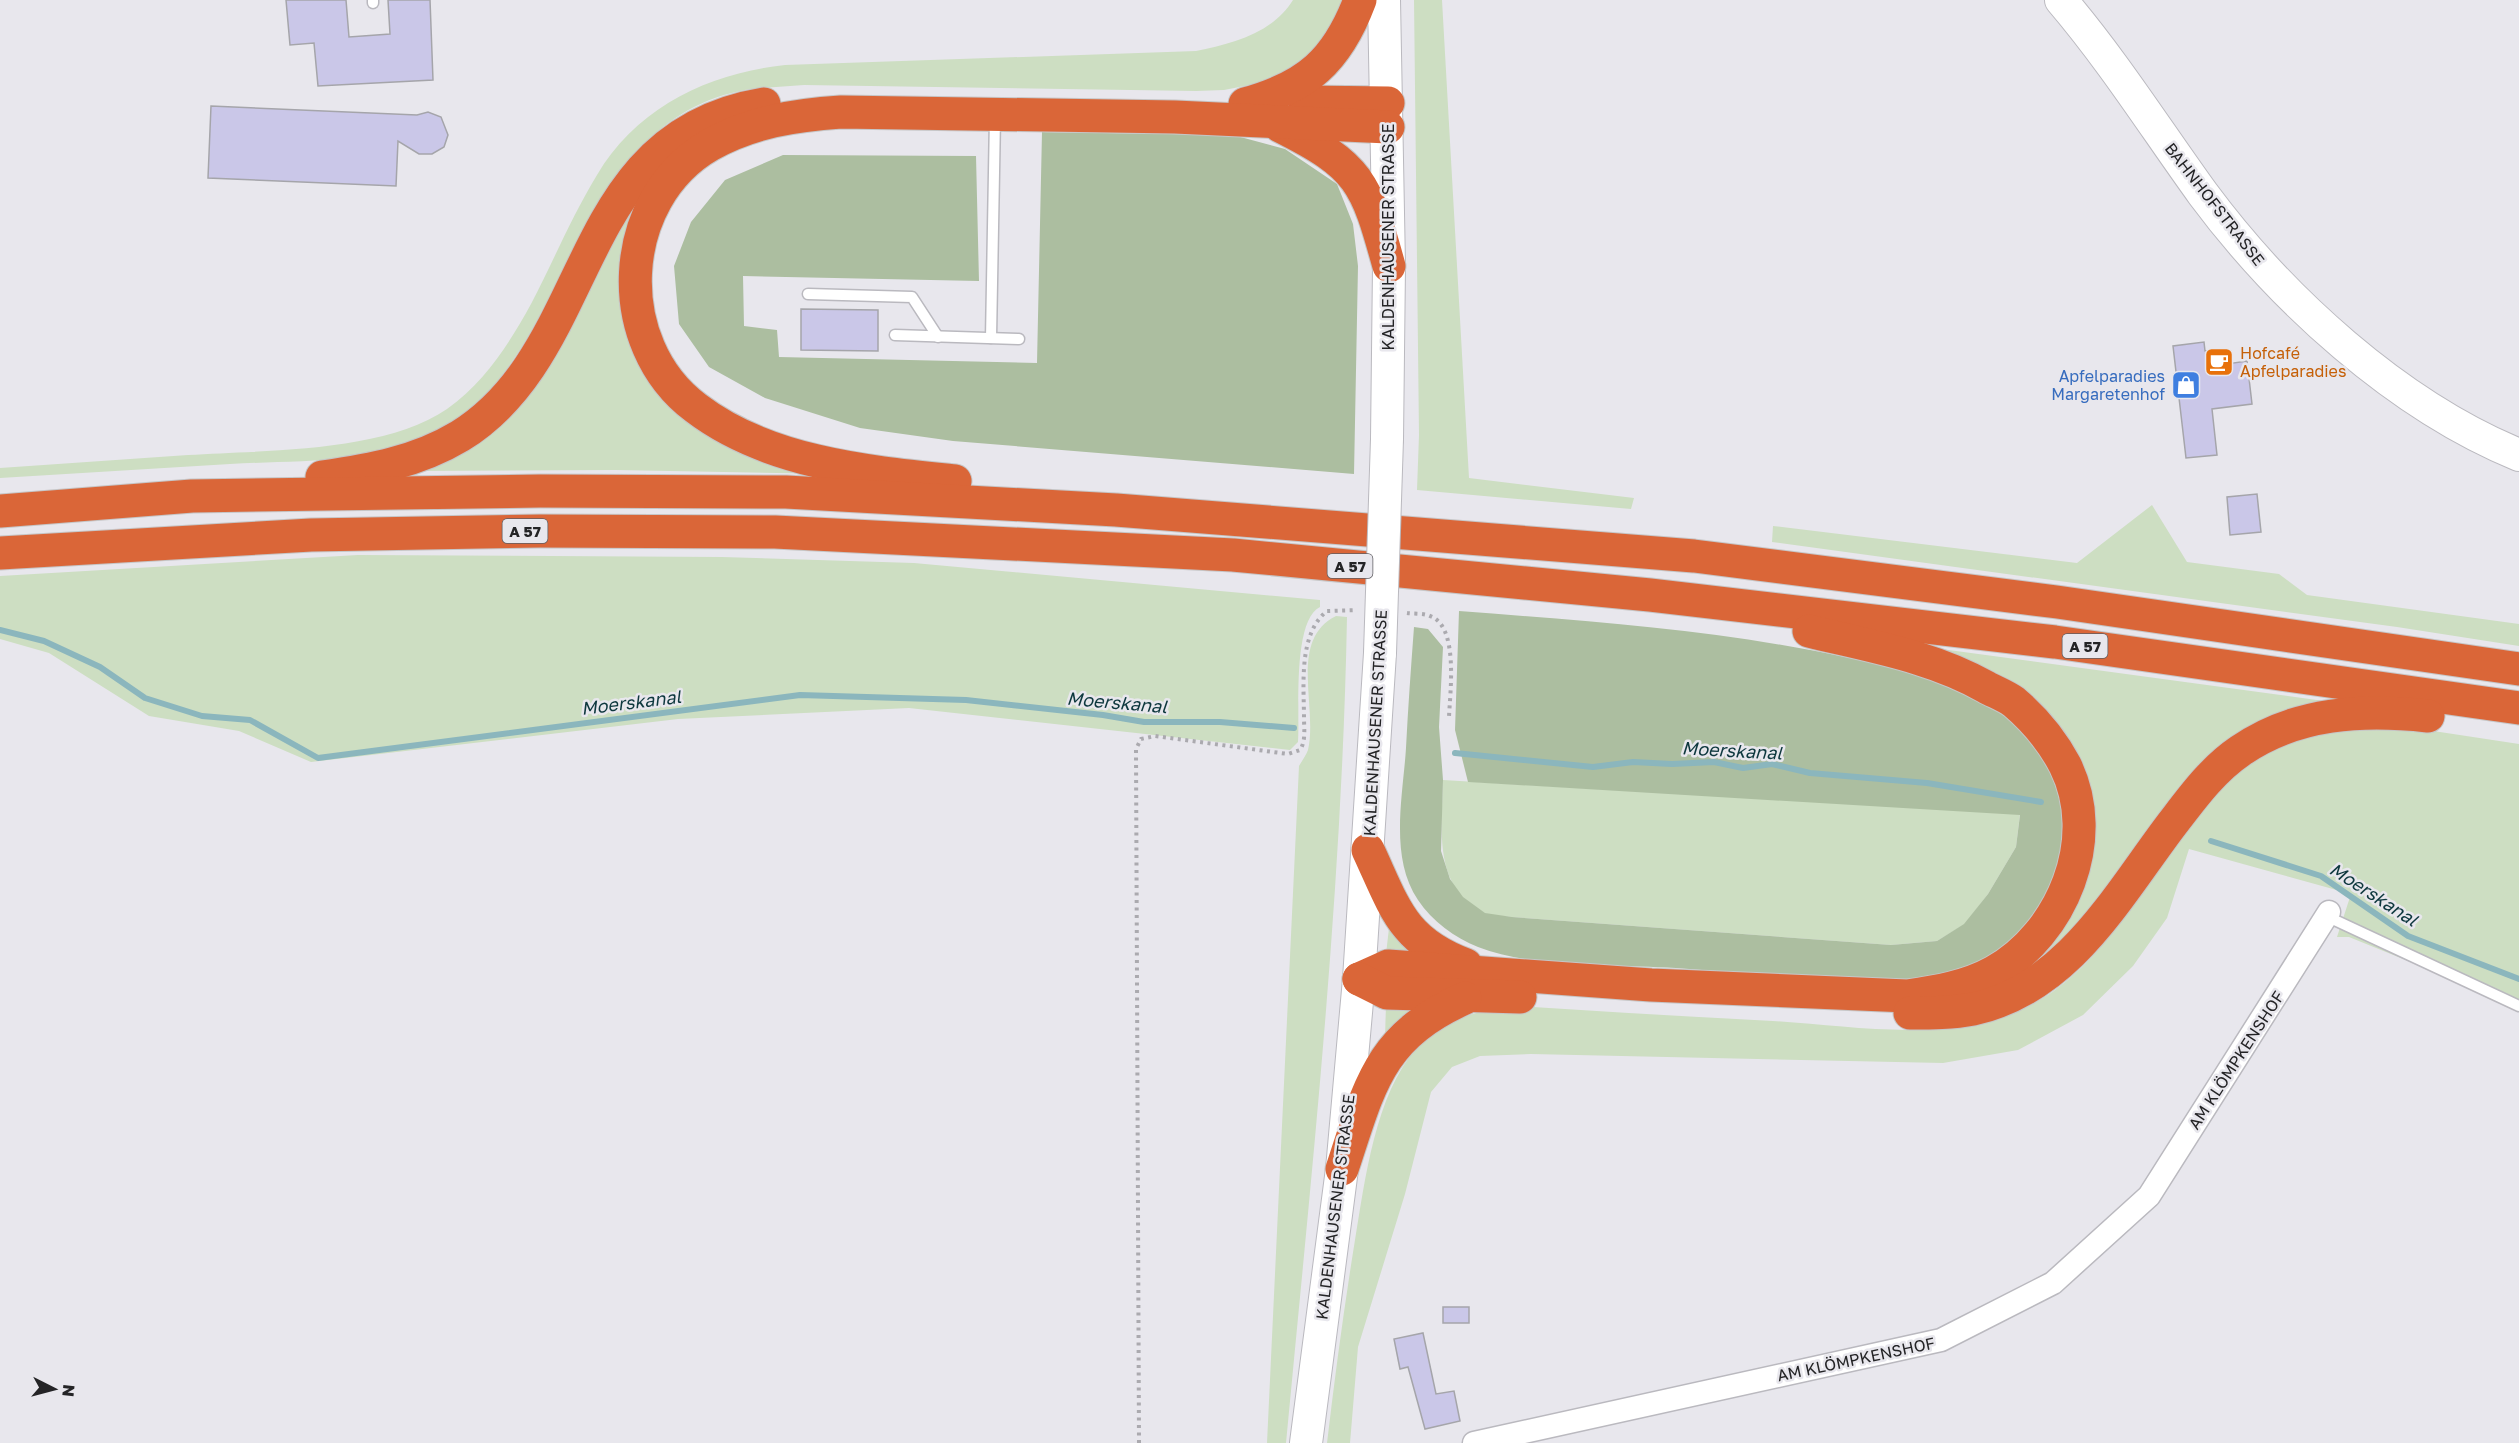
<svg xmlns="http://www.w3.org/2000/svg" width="2519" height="1443" viewBox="0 0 2519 1443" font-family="'Golos Text',sans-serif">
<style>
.green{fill:#cddec2}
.forest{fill:#acbea0}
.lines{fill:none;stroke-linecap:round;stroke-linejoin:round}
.stream{stroke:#8bb6bd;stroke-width:6}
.building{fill:#cac7e8;stroke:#a5a5aa;stroke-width:1.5}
.lane-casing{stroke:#bab9bf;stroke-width:13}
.street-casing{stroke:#bab9bf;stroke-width:25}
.secondary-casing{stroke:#bab9bf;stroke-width:34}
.highway-casing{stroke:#c6c6c7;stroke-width:35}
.path{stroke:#abaaaf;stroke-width:4;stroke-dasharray:3 4.5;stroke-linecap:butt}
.lane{stroke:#fff;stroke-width:10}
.street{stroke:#fff;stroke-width:22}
.secondary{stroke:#fff;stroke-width:32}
.highway{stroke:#da6638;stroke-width:33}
.secondary-bridge-casing{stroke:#bab9bf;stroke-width:34;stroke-linecap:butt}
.secondary-bridge{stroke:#fff;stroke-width:32}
.labels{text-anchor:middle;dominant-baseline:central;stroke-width:5;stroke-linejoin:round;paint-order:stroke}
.shield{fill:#e8e7ed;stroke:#5f5e62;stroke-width:1.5}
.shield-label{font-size:15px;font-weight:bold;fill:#242426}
.street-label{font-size:16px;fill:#242426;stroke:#e8e7ed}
.food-label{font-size:16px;fill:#c56008;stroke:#e8e7ed;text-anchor:start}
.shop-label{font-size:16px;fill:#366cbe;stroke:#e8e7ed;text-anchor:end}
.water-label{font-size:18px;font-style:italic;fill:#0e383e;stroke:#e8e7ed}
</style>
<rect width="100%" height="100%" fill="#e8e7ed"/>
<g class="green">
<path d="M1293,0H1343L1324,40L1299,64L1265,82L1224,90L1196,91L804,85C783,87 761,87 740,91C620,116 583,240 530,333C508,371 480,408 441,430C379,465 299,460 230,464C153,469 77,473 0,478V468C63,464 125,459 188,455C263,450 383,453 447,409C485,382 509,344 531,304C553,262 572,216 597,175C637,107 709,73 785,65L1196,51C1231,44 1273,33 1293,0Z"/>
<path d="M1414,0H1442L1469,478L1634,498L1631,509L1417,490L1419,435Z"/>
<path d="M652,192L648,363L836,474L616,470L407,471L450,450L612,223Z"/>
<path d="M2152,505L2187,562L2279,574L2307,595L2519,624V646L2397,627L1772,542L1773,526L2077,563Z"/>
<path d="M358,555L722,557L914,563L1320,600V607C1292,621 1300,712 1298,742L1290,750L909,708L678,719L311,762L239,731L149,716L49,653L0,639V576Z"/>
<path d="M1336,616L1347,617C1342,893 1312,1168 1286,1443H1267L1299,766C1302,761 1306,755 1308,750C1318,707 1288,640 1336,616Z"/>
<path d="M1919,646L2324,701L2327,704L2286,717L2052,959L1981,989L2067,750Z"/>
<path d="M2407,727L2519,744V1006L2349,937H2337L2351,894L2189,849L2167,918L2133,966L2083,1015L2018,1050L1943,1063L1531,1054L1480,1056L1452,1067L1431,1092L1405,1194L1358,1347L1350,1443H1327C1335,1375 1344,1308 1355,1240C1365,1181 1375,1094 1417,1048C1422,1042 1429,1038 1435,1034C1468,1009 1494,1009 1533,1007C1613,1012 1693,1017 1773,1021C1855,1026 1948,1044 2025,1008C2110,968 2153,863 2211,795C2238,763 2291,736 2332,728C2355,723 2383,727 2407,727Z"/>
<path d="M1443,780L2020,814L2016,847L1988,894L1965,924L1937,941L1891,945L1512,917C1503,916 1492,916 1484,913C1432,888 1442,827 1443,780Z"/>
<path d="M1389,928L1419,952L1386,954Z"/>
<path d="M1420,1002L1385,1038L1386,1004Z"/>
</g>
<g class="forest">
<path d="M1042,132L1233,135L1285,149L1337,184L1353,224L1358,266L1354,474L953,441L860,428L765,398L709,367L679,324L674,266L691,222L725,180L783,155L976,156L979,281L743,276L744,326L777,330L779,357L1037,363Z"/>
<path d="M1459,611C1588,621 1719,630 1845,657C1898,668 1953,680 1999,711C2041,739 2063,787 2064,836C2065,861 2044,913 2026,930C2014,940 1997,952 1983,959C1962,971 1932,978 1909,980C1886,983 1862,979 1839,978C1785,976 1730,972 1676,968C1614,964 1536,969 1478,947C1455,938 1432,921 1418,900C1389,857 1403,796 1406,748C1408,708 1411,667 1414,627L1428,629L1443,647L1439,727L1443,780L1441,851L1450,879L1463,897L1485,913L1512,917L1891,945L1937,941L1964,924L1988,894L2016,847L2020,815L1468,782L1455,730Z"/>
</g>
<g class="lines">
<g class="stream">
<path d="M0,630L44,641L100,667L145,698L202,716L250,720L318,758L800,695L966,700L1103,715L1144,722H1220L1294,728"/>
<path d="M1455,753L1593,767L1633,762L1672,764L1714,762L1743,768L1772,764L1810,773L1927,783L2041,802"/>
<path d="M2211,841L2321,876L2408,936L2519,979"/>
</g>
</g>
<g class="building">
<path d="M286,0H346L349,37L390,34L388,0H430L433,80L318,86L314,43L290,45Z"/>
<path d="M211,106L417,115L428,112L441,117L448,135L444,147L432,154H419L398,141L396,186L208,178Z"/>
<path d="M801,309L878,310V351L801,350Z"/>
<path d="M2204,342L2205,351L2225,349L2227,364L2247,361L2252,404L2212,409L2217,455L2186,458L2173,346Z"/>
<path d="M2257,494L2261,532L2230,535L2227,497Z"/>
<rect x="1443" y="1307" width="26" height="16"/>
<path d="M1423,1333L1436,1394L1454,1391L1460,1421L1425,1429L1408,1367L1400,1369L1394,1339Z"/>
</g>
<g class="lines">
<g class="lane-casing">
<g id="lane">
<path d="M373,0V3"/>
<path d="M808,294L912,297L938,337"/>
<path d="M895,335L1019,339"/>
<path d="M991,338L995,117"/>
<path d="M2326,916L2519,1006"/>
</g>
</g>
<g class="street-casing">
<path id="street" d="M1474,1443L1941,1340L2053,1283L2149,1196L2329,912"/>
</g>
<g class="secondary-casing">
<g id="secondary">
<path d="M1384,0L1389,266L1387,439"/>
<path d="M2061,0C2113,61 2156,129 2203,194C2281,299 2397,405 2519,455"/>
<path d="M1306,1443L1342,1169L1359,979L1380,653"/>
</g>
</g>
<g class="highway-casing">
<g id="highway">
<path d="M1305,102L1388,103"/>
<path d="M1245,104C1307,87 1337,61 1360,0"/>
<path d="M1280,126C1360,166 1366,182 1389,266"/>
<path d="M322,477C370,470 417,462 460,436C599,350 569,136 764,104"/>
<path d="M955,481C868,472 768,463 696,408C610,344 616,199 710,145C751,122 795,115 841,112L1175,117L1388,127"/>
<path d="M0,511L192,496L540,491L786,492L1116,510L1694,556L2057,602L2519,669"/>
<path d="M0,553L311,535L540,531L775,532L1233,555L1650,595L2055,642L2519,708"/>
<path d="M1368,850C1395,908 1402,941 1466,965"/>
<path d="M1359,979L1388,966L1651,985L1907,996C1936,992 1967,987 1994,972C2062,934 2102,839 2065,765C2053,742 2034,719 2014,702C2006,696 1995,692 1986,687C1932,656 1869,646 1809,631"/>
<path d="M1359,979L1387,993L1520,997"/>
<path d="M1910,1013C1931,1013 1952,1013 1973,1009C2068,989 2118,895 2172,824C2192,798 2212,770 2240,751C2296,712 2363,709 2428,716"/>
<path d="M1342,1169C1370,1085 1378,1037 1465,998"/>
</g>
</g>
<g class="path">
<path d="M1407,613C1414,614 1424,613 1430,616C1459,626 1450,692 1449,717"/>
<path d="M1139,1443L1136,749L1141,739L1155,736L1288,754L1300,750C1306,741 1304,729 1304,718C1304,686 1298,634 1327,611L1357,610"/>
</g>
<use href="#lane" class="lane"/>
<use href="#street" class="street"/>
<use href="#secondary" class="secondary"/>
<use href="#highway" class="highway"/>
<g class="secondary-bridge-casing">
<path id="secondary-bridge" d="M1380,653L1387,439"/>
</g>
<use href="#secondary-bridge" class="secondary-bridge"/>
</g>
<defs>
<g id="cafe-square" transform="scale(1.5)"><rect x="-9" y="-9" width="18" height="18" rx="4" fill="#e8710a" stroke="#e8e7ed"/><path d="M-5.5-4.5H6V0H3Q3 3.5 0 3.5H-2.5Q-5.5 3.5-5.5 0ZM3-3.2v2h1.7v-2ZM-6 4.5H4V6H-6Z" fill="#fff"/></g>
<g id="shop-square" transform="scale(1.5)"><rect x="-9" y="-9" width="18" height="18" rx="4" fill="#3f7fe0" stroke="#e8e7ed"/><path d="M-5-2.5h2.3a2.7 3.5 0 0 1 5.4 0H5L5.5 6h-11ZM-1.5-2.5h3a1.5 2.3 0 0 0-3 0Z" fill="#fff"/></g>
</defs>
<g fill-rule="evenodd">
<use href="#cafe-square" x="2219" y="362"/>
<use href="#shop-square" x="2186" y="385"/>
</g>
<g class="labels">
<g class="shield">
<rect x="502.5" y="519" width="45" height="24" rx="4.5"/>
<rect x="1327.5" y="554" width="45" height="24" rx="4.5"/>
<rect x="2062.5" y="634" width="45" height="24" rx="4.5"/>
</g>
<g class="shield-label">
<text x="525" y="531">A 57</text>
<text x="1350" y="566">A 57</text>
<text x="2085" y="646">A 57</text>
</g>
<g class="street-label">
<text transform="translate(2215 204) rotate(52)">BAHNHOFSTRASSE</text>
<text transform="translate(1388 237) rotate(-90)">KALDENHAUSENER STRASSE</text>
<text transform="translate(1375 723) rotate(-87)">KALDENHAUSENER STRASSE</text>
<text transform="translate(2236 1060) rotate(-57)">AM KLÖMPKENSHOF</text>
<text transform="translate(1335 1207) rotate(-83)">KALDENHAUSENER STRASSE</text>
<text transform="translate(1856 1359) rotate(-12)">AM KLÖMPKENSHOF</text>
</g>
<g class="food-label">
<text x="2240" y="353">Hofcafé<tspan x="2240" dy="18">Apfelparadies</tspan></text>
</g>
<g class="shop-label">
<text x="2165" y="376">Apfelparadies<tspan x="2165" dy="18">Margaretenhof</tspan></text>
</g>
<g class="water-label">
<text transform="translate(631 702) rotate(-7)">Moerskanal</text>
<text transform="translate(1117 702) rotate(5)">Moerskanal</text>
<text transform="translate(1732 750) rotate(3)">Moerskanal</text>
<text transform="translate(2374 894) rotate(33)">Moerskanal</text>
</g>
</g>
<g transform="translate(54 1389) rotate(96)" stroke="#e8e7ed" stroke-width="4.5" paint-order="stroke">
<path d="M0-4.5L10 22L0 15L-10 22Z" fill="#242426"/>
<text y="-9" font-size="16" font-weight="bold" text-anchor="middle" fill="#242426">N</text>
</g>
</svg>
